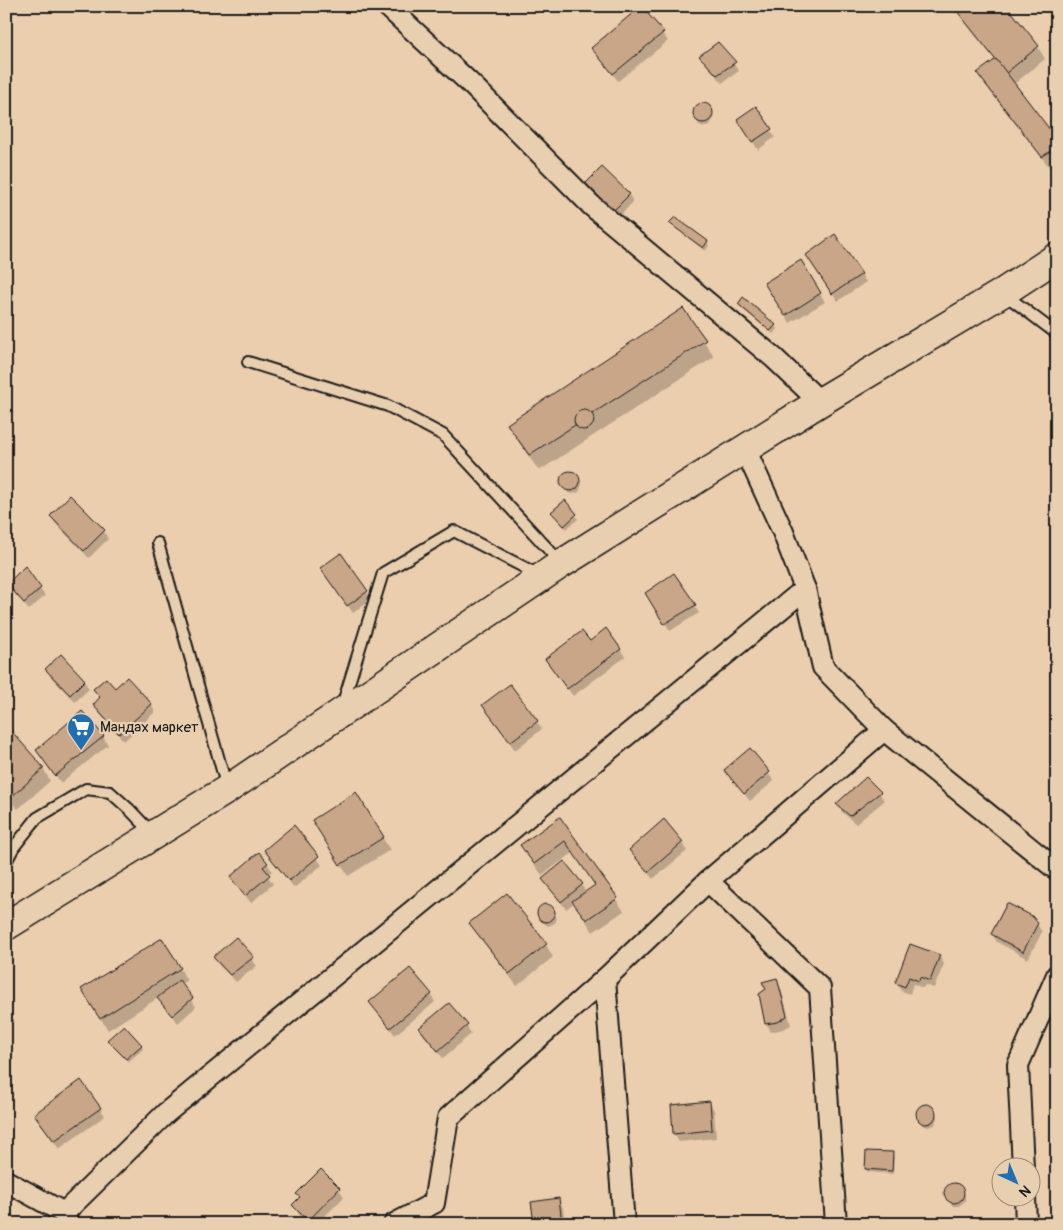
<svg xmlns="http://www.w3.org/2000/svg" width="1063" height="1230" viewBox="0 0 1063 1230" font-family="Pangolin,sans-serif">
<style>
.shadow{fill:#0003}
.building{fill:#caa689;stroke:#1c1c1c}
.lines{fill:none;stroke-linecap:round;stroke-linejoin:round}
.lane-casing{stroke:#1c1c1c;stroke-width:14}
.street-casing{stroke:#1c1c1c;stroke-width:24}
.highway-casing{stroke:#1c1c1c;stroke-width:31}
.lane{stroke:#e8cfb0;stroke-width:10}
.street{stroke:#e8cfb0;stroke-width:20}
.highway{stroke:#e8cfb0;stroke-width:28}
.labels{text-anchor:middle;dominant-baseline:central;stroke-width:4.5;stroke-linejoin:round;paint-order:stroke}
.poi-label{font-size:15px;fill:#1c1c1c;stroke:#e8cfb0;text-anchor:start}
</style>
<rect width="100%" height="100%" fill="#ebceae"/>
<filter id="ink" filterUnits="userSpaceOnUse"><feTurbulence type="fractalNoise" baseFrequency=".02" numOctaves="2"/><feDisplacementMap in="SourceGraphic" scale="10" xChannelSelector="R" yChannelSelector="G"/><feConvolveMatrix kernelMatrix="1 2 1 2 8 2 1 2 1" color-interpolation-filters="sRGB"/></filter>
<g filter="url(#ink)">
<g class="shadow">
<path d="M952,6H1006L1038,47L1045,59L1014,84L1057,141V163L1050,168L986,86L979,73L996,61Z"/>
<path d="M642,7L668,41L618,81L593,48Z"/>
<path d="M718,43L739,71L722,83L706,64L701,56Z"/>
<path d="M702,104L710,108L714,118L710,125L705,127L699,125L693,115L694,109Z"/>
<path d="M739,119L770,130L775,137L758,150Z"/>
<path d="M587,184L629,194L633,202L618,218L591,192Z"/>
<path d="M671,223L707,242L709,246L705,251L673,226Z"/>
<path d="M801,262L825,302L790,323L766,283Z"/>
<path d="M812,263L861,274L866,282L838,301Z"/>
<path d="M739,304L775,326L777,329L773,334L741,308Z"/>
<path d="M704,341L714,357L539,471L518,441L508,425Z"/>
<path d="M568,472L574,473L582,484L579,492L573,494L568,493L562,480L564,475Z"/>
<path d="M565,502L578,519L566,529L555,516Z"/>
<path d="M51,516L104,531L108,539L89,558L56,524Z"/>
<path d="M25,568L45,596L29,610L13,592L8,584Z"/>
<path d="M327,576L367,592L371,600L353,613Z"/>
<path d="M647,593L694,605L699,613L670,631Z"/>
<path d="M590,643L620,649L625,657L573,696L546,659Z"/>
<path d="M61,656L84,681L89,689L75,702L51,677L46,669Z"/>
<path d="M510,685L542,729L515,750L483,706Z"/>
<path d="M95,690H115L151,704L155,712L124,741L99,713L94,705L100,699Z"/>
<path d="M82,713L103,737L108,745L61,783L37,750Z"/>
<path d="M6,727L43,768L50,781L18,809L6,797Z"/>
<path d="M750,750L774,781L750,801L726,770Z"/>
<path d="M880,793L884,801L856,824L842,812L837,804Z"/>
<path d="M355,794L390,850L348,876L321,832Z"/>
<path d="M560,818L624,911L593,932L574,903L566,909L543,879L582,885L586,893L596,886L573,853L542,875L529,857Z"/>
<path d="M664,821L682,843L687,851L653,879L635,858L630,850Z"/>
<path d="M294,827L322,865L294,888L265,850Z"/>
<path d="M267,863L272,871L267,875L273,884L251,903L231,877Z"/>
<path d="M507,895L546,945L553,957L517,986L478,935L471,923Z"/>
<path d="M546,905L551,907L557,918L555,923L548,926L541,921L538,912L540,907Z"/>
<path d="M1037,924L1042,932L1028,959L997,942L992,934Z"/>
<path d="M236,939L257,966L236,982L219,965L214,957Z"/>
<path d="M939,956L944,964L934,988L925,985L923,988L913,984L910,994L901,991L897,983Z"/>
<path d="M180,968L187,981L181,984L196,1007L178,1023L163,1006L158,998L108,1030L90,1002Z"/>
<path d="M777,980L781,988L791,1025L783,1029L771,1032L767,1024L760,994L768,990Z"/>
<path d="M431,994L435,1002L395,1035L370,1002Z"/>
<path d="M467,1026L471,1034L443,1058L425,1037L420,1029Z"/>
<path d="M111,1044L141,1045L143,1049L128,1062Z"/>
<path d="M709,1102L714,1110L716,1138L679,1142L674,1134Z"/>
<path d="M924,1106L932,1108L937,1117L935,1125L928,1127L922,1125L918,1115L920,1109Z"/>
<path d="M100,1108L105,1116L59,1149L40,1122Z"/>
<path d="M892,1154L894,1157L893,1174L868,1172L866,1169Z"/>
<path d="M321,1170L339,1189L344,1197L317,1224H309L298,1213L294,1205L300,1199L298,1194Z"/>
<path d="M951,1185H957L965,1195V1201L959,1206H953L946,1198L947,1189Z"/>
<path d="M559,1200L563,1208L565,1224H535Z"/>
</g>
<g class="building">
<path d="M641,6L664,32L613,74L591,48Z"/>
<path d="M953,6H1007L1039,46L1006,73Z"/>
<path d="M718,42L736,62L717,75L699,56Z"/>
<path d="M996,59L1057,139V146L1042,157L977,73Z"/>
<circle cx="703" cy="113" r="10"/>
<path d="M756,106L772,129L752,142L737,119Z"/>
<path d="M602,167L630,194L613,211L585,184Z"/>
<path d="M675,217L708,241L703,248L669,223Z"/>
<path d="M835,234L862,274L832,294L806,255Z"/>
<path d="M801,260L821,293L785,316L764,283Z"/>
<path d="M743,297L776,325L770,331L738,304Z"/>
<path d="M683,308L706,340L529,455L507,424Z"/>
<circle cx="584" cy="420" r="10"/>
<circle cx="570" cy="481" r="10"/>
<path d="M70,495L105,530L84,551L50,516Z"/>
<path d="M565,500L577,514L564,526L551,512Z"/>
<path d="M341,553L368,591L347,606L320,568Z"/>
<path d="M25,566L41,588L24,603L7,584Z"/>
<path d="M674,573L696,605L664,624L645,593Z"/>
<path d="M606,628L621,649L567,689L545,659L582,631L590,641Z"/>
<path d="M61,654L85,680L70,695L45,669Z"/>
<path d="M127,677L152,704L119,734L93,705L100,697L93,689L106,678L115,688Z"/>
<path d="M510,684L538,721L510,742L482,705Z"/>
<path d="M82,711L104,736L55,776L36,750Z"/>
<path d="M6,725L44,768L10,798L6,794Z"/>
<path d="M750,748L770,772L744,794L724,770Z"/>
<path d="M866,777L881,792L850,816L836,804Z"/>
<path d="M356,792L384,837L340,865L312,820Z"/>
<path d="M560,817L618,898L586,920L572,901L595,885L565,841L534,864L520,845Z"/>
<path d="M664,819L683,842L648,872L629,850Z"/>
<path d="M294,825L319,856L289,881L264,850Z"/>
<path d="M259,852L268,863L263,867L270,875L245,896L230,877Z"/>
<path d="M564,861L583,884L561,902L542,879Z"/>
<path d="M507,893L547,944L509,974L469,923Z"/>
<path d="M1007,903L1032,916L1038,923L1023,952L991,934Z"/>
<circle cx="546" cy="913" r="9"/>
<path d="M236,937L254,957L230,975L213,957Z"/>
<path d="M162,938L181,968L100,1019L81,989Z"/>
<path d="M910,944L940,955L930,981L920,977L919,981L909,977L905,987L895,983Z"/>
<path d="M410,968L432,994L390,1028L369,1002Z"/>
<path d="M777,978L787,1016L778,1022L765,1024L759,994L766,989L762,982Z"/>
<path d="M179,980L193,998L172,1016L157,998Z"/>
<path d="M449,1003L468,1025L438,1051L419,1028Z"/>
<path d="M124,1025L142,1045L126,1059L107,1040Z"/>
<path d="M81,1080L101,1108L54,1141L34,1114Z"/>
<path d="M710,1101L712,1130L673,1134L671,1105Z"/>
<circle cx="926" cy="1114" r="10"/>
<path d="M866,1151L893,1152L892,1171L865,1169Z"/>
<path d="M321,1169L340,1188L308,1221L292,1205L300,1197L296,1194Z"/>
<circle cx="954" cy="1193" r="10"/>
<path d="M559,1198L562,1224H550L549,1221L534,1223L531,1202Z"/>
</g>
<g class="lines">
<g class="lane-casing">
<g id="lane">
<path d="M1003,293L1057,334"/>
<path d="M248,362L388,406L443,435L561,563"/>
<path d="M158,543L227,788"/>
<path d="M342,706L383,573L454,531L539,575"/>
<path d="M6,862L14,847L37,818L86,789L110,792L129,809L153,834"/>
</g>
</g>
<g class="street-casing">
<g id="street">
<path d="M387,6L472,85L592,206L774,358L820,402"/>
<path d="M745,449L783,532L805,589L823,667L884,730L1057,870"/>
<path d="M708,881L820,988L836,1224"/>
<path d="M605,979L624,1224"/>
<path d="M1023,1168L1018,1065L1057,975"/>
<path d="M6,1181L64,1213L68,1224"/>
<path d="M1025,1198L1026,1224"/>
<path d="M64,1213L166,1113L805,589"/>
<path d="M394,1224L434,1203L448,1118L605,979L708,881L884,730"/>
</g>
</g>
<g class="highway-casing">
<path id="highway" d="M6,926L228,789L561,564L820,402L1002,293L1057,257"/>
</g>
<use href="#lane" class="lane"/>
<use href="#street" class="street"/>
<use href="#highway" class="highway"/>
</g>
</g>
<defs>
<g id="supermarket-pin" transform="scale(1.4375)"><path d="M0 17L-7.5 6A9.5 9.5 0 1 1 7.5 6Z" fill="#1f6fb2" stroke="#e8cfb0"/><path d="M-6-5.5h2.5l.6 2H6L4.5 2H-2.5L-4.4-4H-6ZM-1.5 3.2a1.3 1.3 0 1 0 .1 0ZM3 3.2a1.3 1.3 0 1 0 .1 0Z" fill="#fff"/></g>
</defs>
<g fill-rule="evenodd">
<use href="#supermarket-pin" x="81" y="727"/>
</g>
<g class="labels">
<g class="poi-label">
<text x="100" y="727">Мандах маркет</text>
</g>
</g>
<rect width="1063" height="1230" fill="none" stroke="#e8cfb0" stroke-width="25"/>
<rect x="12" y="12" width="1038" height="1205" fill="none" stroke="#1c1c1c" stroke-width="2" filter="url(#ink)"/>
<g transform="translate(1016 1182) rotate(136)"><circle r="24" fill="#e8cfb0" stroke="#968775"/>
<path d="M0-4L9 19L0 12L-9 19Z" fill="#1f6fb2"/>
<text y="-8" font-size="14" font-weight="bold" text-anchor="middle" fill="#1c1c1c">N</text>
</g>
</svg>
